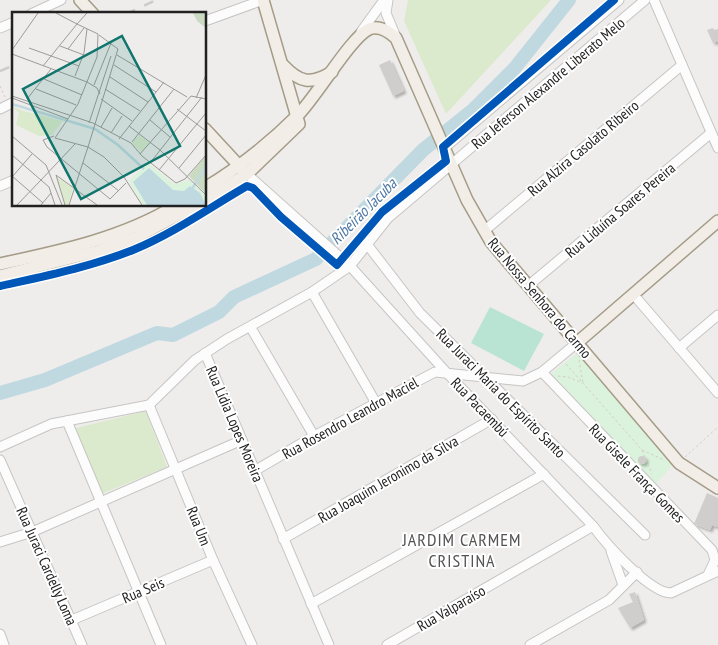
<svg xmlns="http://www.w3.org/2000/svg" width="718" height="645" viewBox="0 0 718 645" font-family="'PT Sans Narrow',sans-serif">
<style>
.grass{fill:#dbeacc}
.park{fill:#dbf2dc}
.pitch{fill:#b9e3d2}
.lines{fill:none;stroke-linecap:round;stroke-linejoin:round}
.river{stroke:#c0d9e0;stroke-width:14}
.building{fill:#d0cecc;filter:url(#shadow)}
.minor-casing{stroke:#c6c5c4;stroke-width:11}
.major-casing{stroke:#a59c88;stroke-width:14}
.path{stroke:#d7cbc9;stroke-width:1;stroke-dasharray:2.5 2.5;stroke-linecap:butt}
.minor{stroke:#fdfcfc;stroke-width:9}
.major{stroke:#f2ede7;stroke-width:11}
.rail{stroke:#cbcbcb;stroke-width:2.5;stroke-dasharray:10 10;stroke-linecap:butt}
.cycleway-casing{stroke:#fff;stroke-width:11}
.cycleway{stroke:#0057b8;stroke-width:8}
.labels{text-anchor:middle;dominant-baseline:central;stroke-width:4;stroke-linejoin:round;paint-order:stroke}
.street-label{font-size:15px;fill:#212121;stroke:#fff}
.water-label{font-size:16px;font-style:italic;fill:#4f78a4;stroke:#fff}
.quarter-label{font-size:18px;letter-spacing:1px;fill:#545454;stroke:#fff}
.inset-river{fill:none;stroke:#c0d9e0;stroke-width:2.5}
.inset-road{fill:none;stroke:#9d9b9a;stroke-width:1}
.view{fill:#0f766e;fill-opacity:0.15;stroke:#0f766e;stroke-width:2.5}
.inset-edge{fill:none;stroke:#212121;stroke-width:2.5}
</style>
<defs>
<filter id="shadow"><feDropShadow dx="2.5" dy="2.5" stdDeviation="1" flood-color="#0004"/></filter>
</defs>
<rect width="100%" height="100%" fill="#efedeb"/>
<g class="grass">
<path d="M408,0H551L446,114L404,21Z"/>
<path d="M146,411L167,467L101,494L76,428Z"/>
</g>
<path class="park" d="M578,353L675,462L654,486L551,376L553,372Z"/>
<path class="pitch" d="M490,307L544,334L524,371L471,343Z"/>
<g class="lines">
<path class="river" d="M0,393L45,380L157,333L173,335L219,312L234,297L316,259L423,150L473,110L514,69L569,0"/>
</g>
<g class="building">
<path d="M713,28L714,30L718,29V41L713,43L707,30Z"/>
<path d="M390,60L404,91L393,96L379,65Z"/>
<circle cx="642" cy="460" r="4"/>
<path d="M707,493L718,498V524L717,527L712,525L710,530L694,524Z"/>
<path d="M635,592L644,620L630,628L618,608L633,602L629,594Z"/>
</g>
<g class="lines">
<g class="minor-casing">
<g id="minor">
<path d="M388,0L386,13L396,37"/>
<path d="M654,0L718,148"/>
<path d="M31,14L61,0"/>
<path d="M205,21L263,0"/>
<path d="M0,28L14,22"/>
<path d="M361,32L384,0"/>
<path d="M0,109L14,102"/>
<path d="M443,149L619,0"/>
<path d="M247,174L350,266L446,372L593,526C606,544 650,593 671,593L718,571"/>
<path d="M0,186L14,180"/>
<path d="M484,231L682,65"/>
<path d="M366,243L420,313L645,535"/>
<path d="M528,286L711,133"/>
<path d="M312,292L376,403"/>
<path d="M633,294L718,393"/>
<path d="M251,328L314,436"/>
<path d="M679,348L718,315"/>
<path d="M205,353L329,645"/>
<path d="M542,372L712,550L715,560L708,575"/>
<path d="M149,405L213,560L252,645"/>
<path d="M67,421L161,645"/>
<path d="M0,447L51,424L149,405L195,360L227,339L312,292L350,266L388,218L645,0"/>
<path d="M0,460L82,645"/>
<path d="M256,470L314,436L435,372L523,381L542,372L578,342"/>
<path d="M283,539L492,419"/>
<path d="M0,542L32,532L242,440"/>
<path d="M611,551L623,585"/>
<path d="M311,604L544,474"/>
<path d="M72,620L213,560"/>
<path d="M0,634L4,645"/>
<path d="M387,645L593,526"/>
<path d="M530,645L609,600L637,572"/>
</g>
</g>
<g class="major-casing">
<g id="major">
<path d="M80,0L93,14"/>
<path d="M283,65C300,83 311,85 332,72"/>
<path d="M205,129L243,170"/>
<path d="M205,188C238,168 271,142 298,115C317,96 351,37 369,29C379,25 388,31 396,38L467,200L491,242L679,463L718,488"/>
<path d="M205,200L247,174L299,124L263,0"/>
<path d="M0,264C61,251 123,238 177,205"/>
<path d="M0,276L99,251L135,238L197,205"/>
<path d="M578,342L718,221"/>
</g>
</g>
<g class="path">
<path d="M0,86L5,97"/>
<path d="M579,360L583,383"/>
<path d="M566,364L642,450L652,474"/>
<path d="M558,376L568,377L582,383"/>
<path d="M642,450L664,460"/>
<path d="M685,457L718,427"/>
</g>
<use href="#minor" class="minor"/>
<use href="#major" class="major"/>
<g class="rail">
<path d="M126,14L156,0"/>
<path d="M0,71L14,65"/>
</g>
<g class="cycleway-casing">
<path id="cycleway" d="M0,286C45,276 90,267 133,250C174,233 209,208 247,186L253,188L281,217L337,265L382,212L446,161L443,147L614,0"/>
</g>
<use href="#cycleway" class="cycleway"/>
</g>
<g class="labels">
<g class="street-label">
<text transform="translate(548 83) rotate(-40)">Rua Jeferson Alexandre Liberato Melo</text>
<text transform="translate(583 148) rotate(-40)">Rua Alzira Casolato Ribeiro</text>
<text transform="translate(620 210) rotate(-40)">Rua Liduína Soares Pereira</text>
<text transform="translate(540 298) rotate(50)">Rua Nossa Senhora do Carmo</text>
<text transform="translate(501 393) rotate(45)">Rua Juraci Maria do Espírito Santo</text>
<text transform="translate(480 407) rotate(46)">Rua Pacaembú</text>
<text transform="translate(350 418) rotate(-29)">Rua Rosendro Leandro Maciel</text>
<text transform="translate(235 424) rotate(67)">Rua Lídia Lopes Moreira</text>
<text transform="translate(637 473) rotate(46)">Rua Gisele França Gomes</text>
<text transform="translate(388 479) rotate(-30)">Rua Joaquim Jeronimo da Silva</text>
<text transform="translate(199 526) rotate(68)">Rua Um</text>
<text transform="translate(47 566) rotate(66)">Rua Juraci Cardelly Loma</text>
<text transform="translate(143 590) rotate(-23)">Rua Seis</text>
<text transform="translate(451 608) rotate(-30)">Rua Valparaíso</text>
</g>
<g class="water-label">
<text transform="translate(363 211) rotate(-45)">Ribeirão Jacuba</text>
</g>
<g class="quarter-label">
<text x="462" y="539">JARDIM CARMEM<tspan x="462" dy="21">CRISTINA</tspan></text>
</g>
</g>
<g transform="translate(12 12)">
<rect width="194" height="194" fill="#efedeb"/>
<path d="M0,94L12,99L51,109L40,123L27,124L4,113L7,101ZM127,123L137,131L129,140L120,131ZM44,164L61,176L56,193H53Z" fill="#dbeacc"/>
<path d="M181,1H194V16L185,9ZM194,143V182L177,164Z" fill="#cadbc2"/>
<path d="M136,151L162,172L177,168L194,184V193H131L117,169Z" fill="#dbf2dc"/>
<path d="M137,156L161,178L172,179L178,174L188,181L194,193H135L121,170Z" fill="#c0d9e0"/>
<path class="inset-river" d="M0,92L83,117L106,133L132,157M180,177L194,154"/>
<path class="inset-road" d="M44,1L65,12L75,1M48,34L72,43M17,36L67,54M56,37L72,16M0,38L26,1M0,42L75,70M105,43L175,85M102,53L144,80M31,54L65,12L86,22L85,45L66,92L43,126L76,135L92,145L112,165L130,193M63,64L72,41L75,17M98,65L136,90M32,67L70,83M75,70L85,76L88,82M82,73L99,31M24,77L64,93M93,77L128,99M0,84L81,111L119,131L130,144L164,171L173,167L194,143M179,84L194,87M0,86L56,107M184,86L194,63M15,87L39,57M89,87L120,109M165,97L194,119M138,108L158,125M77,111L99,44M117,114L148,138L194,183M89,115L100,96M99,121L110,104M0,124L34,153L50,193M42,124L31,128L35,135L98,187L114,171M107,127L152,70M120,130L162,77M76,135L106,37L87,23M128,142L179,84M0,143L37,175L43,193M71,151L107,179M138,151L190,85M167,156L194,123M147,158L194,101M0,164L31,191M0,165L20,142M29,168L63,132M5,193L29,168M29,193L39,181M53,193L44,163L85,193M57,193L76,135"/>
<path class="view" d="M110,24L168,134L69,187L11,77Z"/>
<rect width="194" height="194" class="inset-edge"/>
</g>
</svg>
